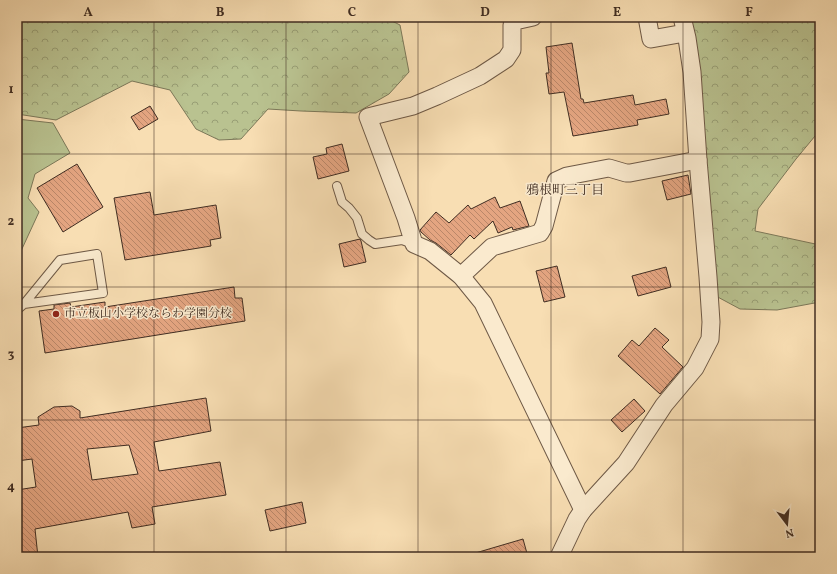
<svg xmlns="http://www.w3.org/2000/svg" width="837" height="574" viewBox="0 0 837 574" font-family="Vollkorn,'Noto Serif JP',serif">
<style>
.forest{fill:url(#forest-crowns);stroke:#7c7859}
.pitch{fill:#b9c290;stroke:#7c7859}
.building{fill:url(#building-back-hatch);stroke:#402d22;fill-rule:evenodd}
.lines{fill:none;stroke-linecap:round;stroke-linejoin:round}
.service-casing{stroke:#6e5946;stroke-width:10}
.minor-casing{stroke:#6e5946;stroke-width:19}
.service{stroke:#faeace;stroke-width:8}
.minor{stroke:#faeace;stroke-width:17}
.grid{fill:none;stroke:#402d22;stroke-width:1;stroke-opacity:0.55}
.poi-dot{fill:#8f2418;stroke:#faeace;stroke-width:1.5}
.labels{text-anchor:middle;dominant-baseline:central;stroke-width:3;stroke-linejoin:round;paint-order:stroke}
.poi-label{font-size:12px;fill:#402d22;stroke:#faeace;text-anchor:start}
.neighbourhood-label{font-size:13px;fill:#402d22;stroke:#faeace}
.neatline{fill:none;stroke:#402d22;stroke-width:1.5}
.grid-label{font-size:13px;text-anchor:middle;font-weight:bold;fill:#402d22}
</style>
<defs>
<pattern id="forest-crowns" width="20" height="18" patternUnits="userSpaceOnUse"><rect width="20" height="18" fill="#b9c290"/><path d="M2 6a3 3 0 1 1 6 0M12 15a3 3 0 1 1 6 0" fill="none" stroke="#989e75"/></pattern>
<pattern id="building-back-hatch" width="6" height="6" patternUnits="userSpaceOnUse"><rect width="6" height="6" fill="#e4a581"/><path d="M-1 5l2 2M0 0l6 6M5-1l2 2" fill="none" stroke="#ba8769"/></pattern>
</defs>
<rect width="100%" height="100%" fill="#f8deb3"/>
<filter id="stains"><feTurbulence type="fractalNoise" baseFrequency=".005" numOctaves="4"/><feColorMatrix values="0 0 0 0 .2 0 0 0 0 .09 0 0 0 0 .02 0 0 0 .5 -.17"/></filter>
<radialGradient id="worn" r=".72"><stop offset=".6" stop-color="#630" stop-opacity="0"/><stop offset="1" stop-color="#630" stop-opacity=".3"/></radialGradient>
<g class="forest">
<path d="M17,17H384L400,25L409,72L389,94L356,113L301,111L268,109L241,139L219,140L196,129L170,90L132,81L56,120L17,114Z"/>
<path d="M682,17H820V130L796,159L758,209L755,231L820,245V302L777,310L740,309L714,295Z"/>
</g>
<path class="pitch" d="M17,119L53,123L70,153L35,174L28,198L39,212L21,251L17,263Z"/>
<g class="building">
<path d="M572,43L581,99H583L584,103L633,95L635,105L666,99L669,114L637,120L638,125L573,136L564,92L549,94L546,73H549L546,47Z"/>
<path d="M150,106L158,119L139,130L131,117Z"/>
<path d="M342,144L349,171L318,179L313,157L327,154L326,148Z"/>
<path d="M77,164L103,207L63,232L37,188Z"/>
<path d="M688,175L691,194L667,200L662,181Z"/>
<path d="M150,192L154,215L216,205L221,238L210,240L211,246L125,260L114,198Z"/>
<path d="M495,197L500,208L520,201L529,226L513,230L512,227L498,233L493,221L474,239L470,235L451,255L436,243L430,240L421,232L420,230L436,212L449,223L468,205L471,209Z"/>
<path d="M360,239L361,241L366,262L344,267L339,244Z"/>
<path d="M557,266L565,297L544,302L536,271Z"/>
<path d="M666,267L671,287L638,296L632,276Z"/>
<path d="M234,287L235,298H242L245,321L45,353L39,311L54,309V305L70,303L71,307L105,302V307Z"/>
<path d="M655,328L669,340L662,347L683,367L660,394L618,356L632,340L639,346Z"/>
<path d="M206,398L211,431L154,442L159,471L220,462L226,495L152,507L155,524L132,528L128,512L35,529L38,557H17V490L36,487L32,459L17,461V428L39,425L38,417L54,407L72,406L80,411V418ZM129,445L138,474L92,480L87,449Z"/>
<path d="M634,399L645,411L622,432L611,420Z"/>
<path d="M302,502L306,523L270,531L265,510Z"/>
<path d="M523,539L528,557H473L472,554Z"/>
</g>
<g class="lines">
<g class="service-casing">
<g id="service">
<path d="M337,186L342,202L349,208L357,218L362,234L369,240L375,244L402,240L413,244"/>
<path d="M17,310L24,304L60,260L97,254L103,293L24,304"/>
</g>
</g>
<g class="minor-casing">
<g id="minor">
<path d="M533,17L515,21L512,25V50L506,59L480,76L437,96L413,106L368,117L406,218L414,244L430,251L461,276L483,303L583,510"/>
<path d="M647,17L651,39L685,33"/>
<path d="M461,276L492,247L540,233L544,226L556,181L567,176L609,168L626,173H630L698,160"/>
<path d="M559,557L577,519L583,510L626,463L664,405L695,368L710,339L711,322L708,277L698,160L692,72L687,38L682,17"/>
</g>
</g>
<use href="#service" class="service"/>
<use href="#minor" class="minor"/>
</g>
<path class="grid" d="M154,17V557M286,17V557M418,17V557M551,17V557M683,17V557M17,154H820M17,287H820M17,420H820"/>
<circle class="poi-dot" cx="56" cy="314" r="4"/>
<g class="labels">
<g class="poi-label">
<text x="64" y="314">市立板山小学校ならわ学園分校</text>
</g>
<g class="neighbourhood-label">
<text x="565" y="191">鴉根町三丁目</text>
</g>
</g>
<rect width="837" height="574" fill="none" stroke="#f8deb3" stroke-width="44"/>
<g transform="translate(787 524) rotate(164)" stroke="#faeace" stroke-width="3" paint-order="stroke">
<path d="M0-3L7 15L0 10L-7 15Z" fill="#402d22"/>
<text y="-6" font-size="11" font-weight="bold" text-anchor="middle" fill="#402d22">N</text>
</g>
<rect x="22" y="22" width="793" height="530" class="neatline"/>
<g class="grid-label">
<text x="88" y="16">A</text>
<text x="220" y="16">B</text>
<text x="352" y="16">C</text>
<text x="485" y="16">D</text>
<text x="617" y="16">E</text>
<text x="749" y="16">F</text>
<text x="11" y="93">1</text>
<text x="11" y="225">2</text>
<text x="11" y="358">3</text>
<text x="11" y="490">4</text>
</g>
<rect width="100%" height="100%" filter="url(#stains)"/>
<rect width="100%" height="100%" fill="url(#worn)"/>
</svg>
